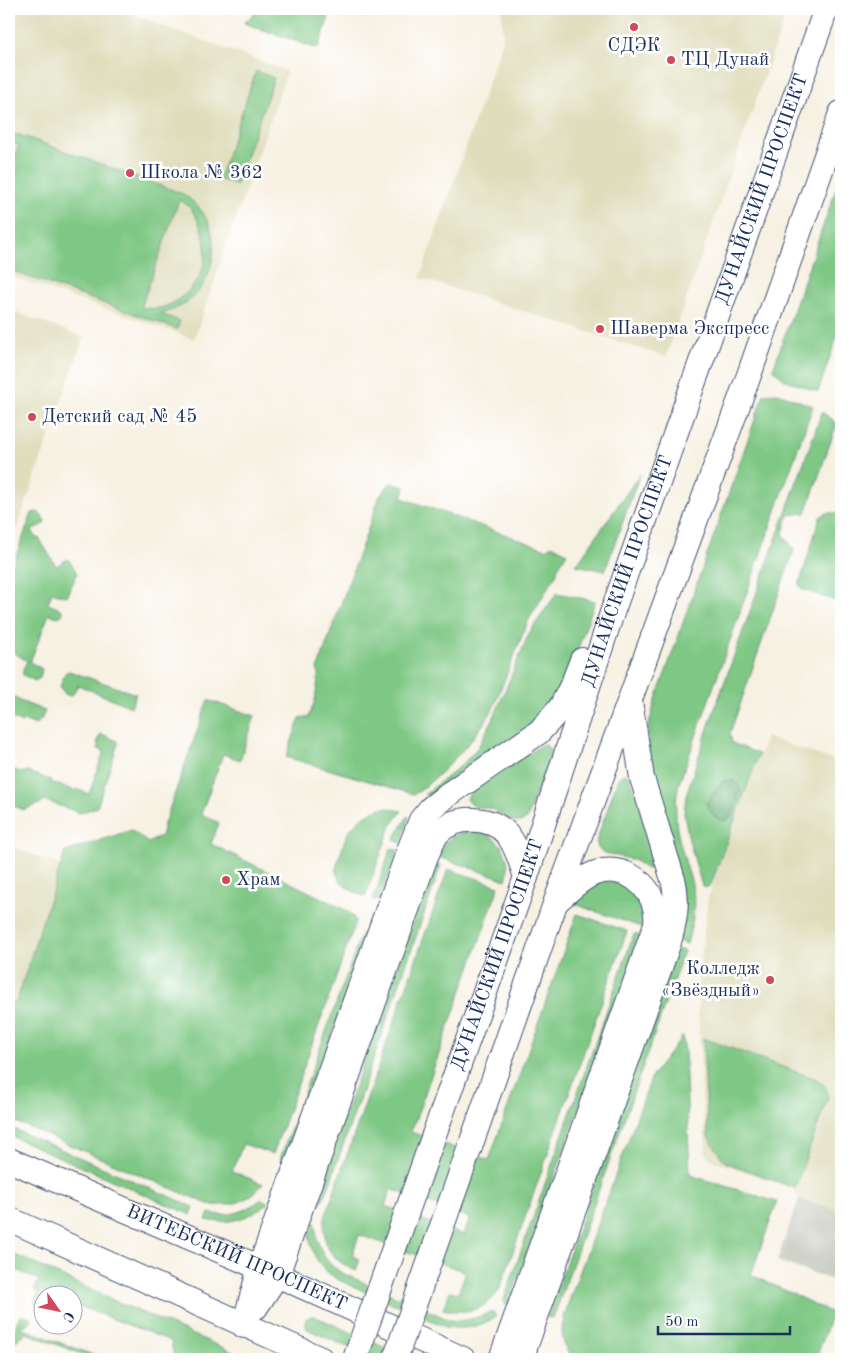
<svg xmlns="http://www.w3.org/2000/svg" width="850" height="1368" viewBox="0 0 850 1368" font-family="'Old Standard TT',serif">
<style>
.built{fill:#dfddbb}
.industrial{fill:#c3c6b9}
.green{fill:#7ec784;stroke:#4c7b71;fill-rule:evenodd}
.forest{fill:#66ac72;stroke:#406e68}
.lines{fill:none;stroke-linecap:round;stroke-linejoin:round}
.major-casing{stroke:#3c4c72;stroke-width:26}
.major{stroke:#fff;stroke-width:24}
.major-bridge-casing{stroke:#3c4c72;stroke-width:26;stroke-linecap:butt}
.major-bridge{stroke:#fff;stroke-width:24}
.poi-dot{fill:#d1495b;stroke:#fff;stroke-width:2}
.labels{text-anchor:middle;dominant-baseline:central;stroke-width:5;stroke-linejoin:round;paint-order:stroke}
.poi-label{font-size:19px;fill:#1b2f5e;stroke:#fff;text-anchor:start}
.street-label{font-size:19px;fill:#1b2f5e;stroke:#fff}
</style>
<rect width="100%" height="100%" fill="#fff"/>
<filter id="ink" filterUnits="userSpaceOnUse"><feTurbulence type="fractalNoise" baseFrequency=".02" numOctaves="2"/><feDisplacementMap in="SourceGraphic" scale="10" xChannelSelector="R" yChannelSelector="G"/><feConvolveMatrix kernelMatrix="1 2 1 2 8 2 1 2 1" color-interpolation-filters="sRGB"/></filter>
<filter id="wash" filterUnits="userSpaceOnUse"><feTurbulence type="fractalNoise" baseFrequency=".0096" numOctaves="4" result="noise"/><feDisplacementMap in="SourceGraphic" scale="20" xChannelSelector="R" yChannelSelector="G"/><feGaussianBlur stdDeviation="1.12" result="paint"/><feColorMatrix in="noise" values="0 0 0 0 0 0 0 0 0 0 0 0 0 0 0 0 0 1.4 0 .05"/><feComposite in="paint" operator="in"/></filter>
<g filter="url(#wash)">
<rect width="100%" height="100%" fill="#f7f1e2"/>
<g class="built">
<path d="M9,9H117L287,71L194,339L9,276Z"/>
<path d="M502,9H788L666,357L420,278L503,40Z"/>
<path d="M9,310L84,337L9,551Z"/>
<path d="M766,737L841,763V1211L799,1198L793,1189L712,1160L706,1155L701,1075L697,990L708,898Z"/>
<path d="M9,846L61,865L16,1003L9,1000Z"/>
</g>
<path class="industrial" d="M799,1198L841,1211V1283L777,1261Z"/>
<g class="green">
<path d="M259,9H304L329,17L318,49L244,23L259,10Z"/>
<path d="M256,71L274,78L236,185L219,179Z"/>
<path d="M9,134L20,135L181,193C194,201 205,212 210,227C220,255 207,290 183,305C176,309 168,312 161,314L180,321L177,329L9,270V173L19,145L9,143ZM179,200C191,205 197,217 201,229C205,239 206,249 205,259C203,281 181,303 160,308C154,309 147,308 141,307Z"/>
<path d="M841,175V325L818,392L783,379L773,369Z"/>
<path d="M778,393L813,406L678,787C673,819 677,834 686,864C688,872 692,881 693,890C696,908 692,926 687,944L679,941L649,763L648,728L655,702L764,394Z"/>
<path d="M822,412L837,423L806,513L788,515L783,534L794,550L730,733L732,743L759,754L711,885L706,888L702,886L689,840L684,814L686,795L709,725Z"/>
<path d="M640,474L605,571L576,565Z"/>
<path d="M390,483L405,487L402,498L546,549L552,545L567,553L557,569V573L528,621L492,711C473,742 447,768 420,791L413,794L286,757L300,718L309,717L315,700L319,673L317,670L380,496Z"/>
<path d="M38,512L41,515L45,521L44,524L32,530L37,539L39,538L56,566L66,560H69L77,573L68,595L65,596L52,592L48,604L61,609L63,613C59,620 54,615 49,614L30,662L42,669L40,678L35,681L23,675V669L27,661L11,651L9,655V641L13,634L9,632V566L13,564L32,513Z"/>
<path d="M827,513H838L841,514V603L802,589L799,585L820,517Z"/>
<path d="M557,593L595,601L564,688L547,713L433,794L424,795L463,764L478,747L494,717L529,633Z"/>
<path d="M69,671L136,694L131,707L78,685L73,694L70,696L65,694L60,687L65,673Z"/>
<path d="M9,693L20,701L45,711L41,720H39L36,725L23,720L22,723L9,717Z"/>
<path d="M208,700L255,716L240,760L223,754L201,814L219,823L211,844L344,909L352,915L356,921L273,1154L243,1144L232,1171L263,1184C247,1202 234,1206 210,1205L9,1119V1000L16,1003L65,852L131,830L148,843L161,836L164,824Z"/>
<path d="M102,734L117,741L118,744L97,807L80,813L46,801L24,810L9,804V768L24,773L25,771L51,780L50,782L76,791L77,789L89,794L104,751L98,749L99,745L97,744L100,735Z"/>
<path d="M544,744L550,749V755L527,819C523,821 520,823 516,822C508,821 499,812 491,809C482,806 471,809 467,799L470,793L541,745Z"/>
<path d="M624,774L630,776L658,862C656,866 654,869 649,869C645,869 639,863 635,861C625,857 614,856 604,853C598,850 596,846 597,839L618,778Z"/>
<path d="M382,808H388L402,811L391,826L365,897C355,892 343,888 338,877C334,870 338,862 340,855C343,848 344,839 348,833C355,821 370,811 382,808Z"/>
<path d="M408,816L409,818L401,843L394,840L396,835Z"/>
<path d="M472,831C476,831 480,832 484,833C504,840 512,862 506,880L436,856C448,838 450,835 472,831Z"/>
<path d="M391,848L398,850L379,900H373Z"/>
<path d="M434,863L441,865L326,1194L319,1206L313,1204Z"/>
<path d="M448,869L499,886L411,1132L489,1160L577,914L627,931L500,1288C488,1310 466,1315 443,1309L450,1291L458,1293L466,1272L359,1235L352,1256L360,1259L356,1271C331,1259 321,1246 325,1217ZM391,1189L470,1218L464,1235L385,1206Z"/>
<path d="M599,881L627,884L645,908L644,928L574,904L578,897Z"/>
<path d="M362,932L364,941L288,1162L280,1159Z"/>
<path d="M634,934L641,936L508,1306L504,1303V1299Z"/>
<path d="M677,949L684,951L554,1316L551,1318L547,1317Z"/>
<path d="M683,1036L685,1054L690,1175L777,1202L751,1275L793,1294L832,1313L816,1359H572C558,1338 561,1327 568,1304L652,1076Z"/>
<path d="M703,1038L819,1080L825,1086L828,1097L795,1188L725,1162L708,1137Z"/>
<path d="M9,1127L194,1207L191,1215L9,1135Z"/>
<path d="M262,1199L268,1203C249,1218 230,1225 206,1220L209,1213C229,1218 246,1211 262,1199Z"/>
<path d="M308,1220L315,1222C316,1227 316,1233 317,1238C321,1255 329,1266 344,1274L450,1320C465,1322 477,1318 491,1312L494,1313L496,1317C480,1327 464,1330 446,1327L341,1281C316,1269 308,1247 308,1220Z"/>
<path d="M9,1252L113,1300L249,1359H174L171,1341L73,1304L72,1296L50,1295L40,1292V1304H36L34,1302L39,1292L34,1290L39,1280L9,1267Z"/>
<path d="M25,1315L32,1318L31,1321L21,1328L104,1359H95L26,1333L13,1343L12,1337L19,1317Z"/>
<path d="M311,1316H314L411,1359H374L307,1329L305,1321L306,1319Z"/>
</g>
<path class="forest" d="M726,780L735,781L741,789L732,816L725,821C715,820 709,811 706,803L722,782Z"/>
</g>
<g filter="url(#ink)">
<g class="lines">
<g class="major-casing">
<g id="major">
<path id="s1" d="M434,1135L526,877L612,613L826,9"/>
<path d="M470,1147L556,901L749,375L841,113"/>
<path id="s2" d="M9,1160L277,1275L463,1359"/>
<path d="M9,1219L321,1359"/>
<path d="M256,1307L277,1275L426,856C430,848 433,838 439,832C457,815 491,816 507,834C517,846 521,863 526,877"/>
<path d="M244,1326L260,1267L409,850L421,820L431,808L446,796L539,732L550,720L561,707L573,683L582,660"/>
<path d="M501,1359L656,924C659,894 634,867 603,871C585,874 571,889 558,900"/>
<path d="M521,1359L669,942C675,922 678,904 674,883L642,778L630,701"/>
</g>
</g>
<use href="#major" class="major"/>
<g class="major-bridge-casing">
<g id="major-bridge">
<path d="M355,1359L434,1135"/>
<path d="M395,1359L470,1147"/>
</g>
</g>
<use href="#major-bridge" class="major-bridge"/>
</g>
</g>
<g class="poi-dot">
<circle cx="634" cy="27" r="5"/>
<circle cx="671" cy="60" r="5"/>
<circle cx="130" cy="173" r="5"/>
<circle cx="600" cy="329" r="5"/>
<circle cx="32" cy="417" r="5"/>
<circle cx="226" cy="880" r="5"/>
<circle cx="770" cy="980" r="5"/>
</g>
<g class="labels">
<g class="poi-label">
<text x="634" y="46" text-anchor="middle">СДЭК</text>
<text x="681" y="60">ТЦ Дунай</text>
<text x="140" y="173">Школа № 362</text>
<text x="610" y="329">Шаверма Экспресс</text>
<text x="42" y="417">Детский сад № 45</text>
<text x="236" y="880">Храм</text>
<text x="760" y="969" text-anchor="end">Колледж<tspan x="760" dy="22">«Звёздный»</tspan></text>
</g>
<g class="street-label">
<text stroke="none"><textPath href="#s1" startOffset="1001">ДУНАЙСКИЙ ПРОСПЕКТ</textPath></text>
<text stroke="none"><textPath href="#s1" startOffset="596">ДУНАЙСКИЙ ПРОСПЕКТ</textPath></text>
<text stroke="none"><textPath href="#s1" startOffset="191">ДУНАЙСКИЙ ПРОСПЕКТ</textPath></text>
<text stroke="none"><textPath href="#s2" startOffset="248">ВИТЕБСКИЙ ПРОСПЕКТ</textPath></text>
</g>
</g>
<rect width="850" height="1368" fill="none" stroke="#fff" stroke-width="30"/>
<g transform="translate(58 1310) rotate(123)"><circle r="24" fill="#ffffff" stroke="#a4acbf"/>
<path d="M0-4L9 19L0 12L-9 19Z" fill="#d1495b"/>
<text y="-8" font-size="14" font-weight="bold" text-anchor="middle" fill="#1b2f5e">С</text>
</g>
<path d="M658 1326v8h132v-8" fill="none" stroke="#1b2f5e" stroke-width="2.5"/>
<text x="665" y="1326" font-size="15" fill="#1b2f5e" stroke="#ffffff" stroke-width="4" paint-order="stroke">50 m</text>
</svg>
